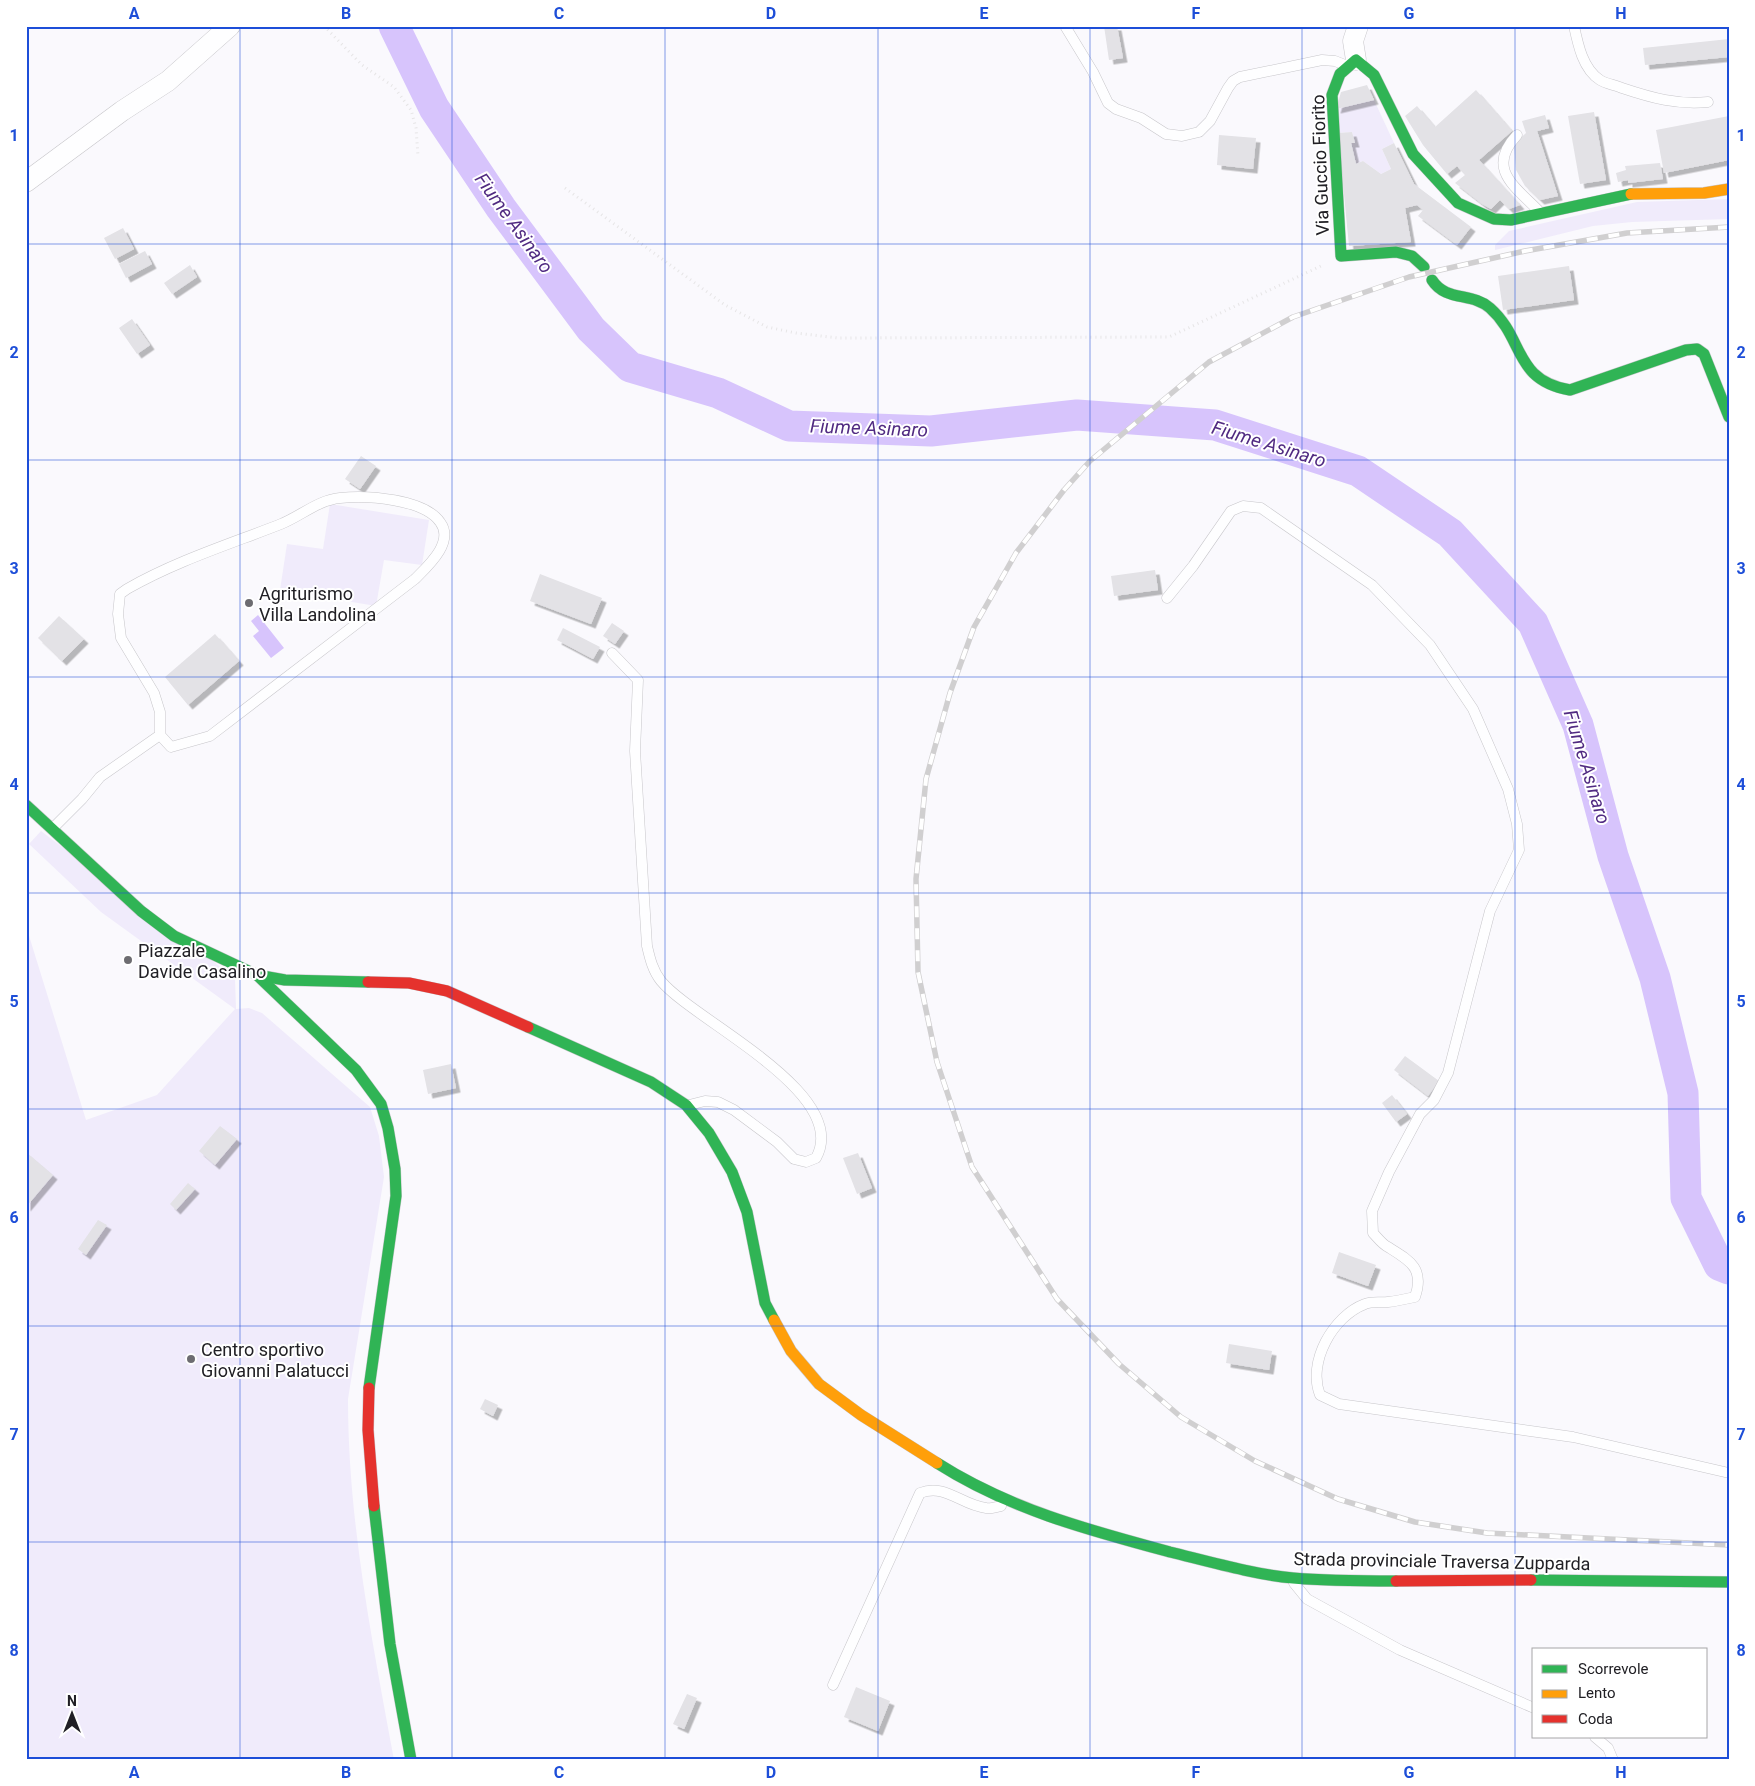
<svg xmlns="http://www.w3.org/2000/svg" width="1755" height="1786" viewBox="0 0 1755 1786" font-family="Roboto,sans-serif">
<style>
.green{fill:#f0ebfb}
.water{fill:#d7c4fc}
.lines{fill:none;stroke-linecap:round;stroke-linejoin:round}
.river{stroke:#d7c4fc;stroke-width:31}
.building{fill:#e3e2e6;filter:url(#shadow)}
.lane-casing{stroke:#c7c6ca;stroke-width:11}
.street-casing{stroke:#c7c6ca;stroke-width:21}
.fast-casing{stroke:#c7c6ca;stroke-width:12}
.slow-casing{stroke:#c7c6ca;stroke-width:12}
.jam-casing{stroke:#c7c6ca;stroke-width:12}
.path{stroke:#e6e5e6;stroke-width:3;stroke-dasharray:1 4;stroke-linecap:butt}
.lane{stroke:#fefeff;stroke-width:10}
.street{stroke:#fefeff;stroke-width:20}
.fast{stroke:#30b455;stroke-width:11}
.slow{stroke:#ff9f0a;stroke-width:11}
.jam{stroke:#e5322d;stroke-width:11}
.rail-casing{stroke:#d0cfd0;stroke-width:5.5}
.rail{stroke:#fff;stroke-width:4;stroke-dasharray:11;stroke-linecap:butt}
.grid{fill:none;stroke:#1d4ed8;stroke-width:1;stroke-opacity:0.55}
.poi-dot{fill:#6d6c71;stroke:#fff;stroke-width:2}
.labels{text-anchor:middle;dominant-baseline:central;stroke-width:4;stroke-linejoin:round;paint-order:stroke}
.street-label{font-size:18px;fill:#212025;stroke:#fff}
.poi-label{font-size:18px;fill:#212025;stroke:#fff;text-anchor:start}
.water-label{font-size:19px;font-style:italic;fill:#512b82;stroke:#fff}
.neatline{fill:none;stroke:#1d4ed8;stroke-width:2}
.grid-label{font-size:16px;text-anchor:middle;font-weight:bold;fill:#1d4ed8}
</style>
<defs>
<filter id="shadow"><feDropShadow dx="4.5" dy="4.5" stdDeviation="0" flood-color="#0004"/></filter>
</defs>
<rect width="100%" height="100%" fill="#faf9fd"/>
<g class="green">
<path d="M1374,100L1394,143L1382,149L1391,169L1381,174L1363,161L1356,164L1351,143L1354,142L1352,132L1338,133L1336,109Z"/>
<path d="M1729,199V219L1632,222L1593,226L1495,250V245L1509,231L1637,202Z"/>
<path d="M330,504L429,520L422,565L384,560L376,606L280,590L287,544L323,549Z"/>
<path d="M41,831L235,978L236,1009L249,1008L262,1013L370,1107L379,1136L384,1177L348,1399C348,1521 372,1640 394,1760H26V926L86,1120L157,1095L235,1009L101,912L29,844Z"/>
</g>
<path class="water" d="M258,615L284,648L271,658L253,636L259,631L251,621Z"/>
<g class="lines">
<path class="river" d="M394,26L434,108L501,208L591,329L630,367L718,393L789,426L931,431L1077,415L1215,425L1358,471L1450,533L1533,623L1578,725L1613,856L1655,978L1683,1093L1686,1198L1719,1265L1729,1269"/>
</g>
<g class="building">
<path d="M1104,26H1117L1123,58L1109,60Z"/>
<path d="M1729,39V57L1645,65L1643,48Z"/>
<path d="M1367,85L1374,100L1336,109L1341,92Z"/>
<path d="M1476,90L1512,131L1479,160L1520,205L1509,209L1500,200L1491,209L1482,204L1455,183L1465,175L1457,166L1447,174L1423,145L1405,116L1417,106L1435,127Z"/>
<path d="M1594,112L1606,180L1580,184L1568,116Z"/>
<path d="M1545,115L1549,128L1537,131L1558,196L1540,200L1525,186L1516,170L1514,144L1526,133L1522,121Z"/>
<path d="M1729,116V160L1664,173L1656,130Z"/>
<path d="M1352,132L1355,143H1351L1356,164L1363,161L1381,174L1391,169L1382,149L1394,143L1414,184L1471,227L1457,245L1418,216L1423,210L1417,205L1405,208L1411,242L1349,246L1338,133Z"/>
<path d="M1219,135L1256,138L1253,169L1217,165Z"/>
<path d="M1660,163L1663,179L1628,183V180L1618,182L1616,173L1626,170L1625,166Z"/>
<path d="M123,228L134,249L115,259L104,238Z"/>
<path d="M145,251L152,264L126,278L119,264Z"/>
<path d="M190,265L197,277L172,294L164,283Z"/>
<path d="M1569,266L1574,300L1503,310L1498,276Z"/>
<path d="M132,319L150,345L137,354L119,328Z"/>
<path d="M361,456L376,466L360,489L345,479Z"/>
<path d="M1155,570L1158,590L1114,596L1111,576Z"/>
<path d="M540,574L602,598L591,624L530,601Z"/>
<path d="M59,616L84,639L62,661L38,638Z"/>
<path d="M612,623L624,631L615,644L603,636Z"/>
<path d="M563,628L600,647L593,659L557,640Z"/>
<path d="M215,634L239,661L188,705L165,677Z"/>
<path d="M1405,1056L1439,1081L1428,1096L1394,1070Z"/>
<path d="M451,1064L456,1088L428,1094L423,1070Z"/>
<path d="M1392,1095L1407,1114L1396,1122L1382,1103Z"/>
<path d="M220,1126L237,1139L215,1165L199,1151Z"/>
<path d="M26,1152L53,1175L26,1207Z"/>
<path d="M858,1153L872,1188L857,1194L843,1158Z"/>
<path d="M188,1183L195,1189L176,1210L170,1204Z"/>
<path d="M98,1220L107,1225L86,1255L78,1249Z"/>
<path d="M1339,1252L1376,1265L1368,1286L1332,1273Z"/>
<path d="M1229,1344L1272,1351L1269,1370L1226,1363Z"/>
<path d="M485,1399L498,1405L493,1416L480,1409Z"/>
<path d="M856,1687L890,1701L878,1731L844,1717Z"/>
<path d="M687,1694L697,1698L684,1729L673,1724Z"/>
</g>
<g class="lines">
<g class="lane-casing">
<g id="lane">
<path d="M1065,26L1093,72L1108,103L1116,109L1141,118L1166,134L1182,136L1199,132L1210,121L1228,88L1233,81L1240,77L1322,60L1335,61L1345,65"/>
<path d="M1574,26C1578,45 1583,69 1600,80C1606,84 1616,85 1622,88C1652,98 1677,105 1708,102"/>
<path d="M1517,135C1486,168 1514,186 1538,210"/>
<path d="M1167,598L1193,566L1231,511L1243,506L1261,508L1372,585L1430,645L1473,709L1508,789L1517,824L1519,850L1490,911L1448,1073L1434,1100L1420,1114L1389,1172L1372,1211L1373,1233C1378,1238 1382,1244 1388,1247C1409,1260 1425,1268 1415,1297C1406,1299 1397,1301 1388,1302C1381,1303 1372,1301 1365,1304C1333,1316 1307,1362 1320,1395L1339,1404L1573,1437L1729,1473"/>
<path d="M612,653L638,680L635,751L647,946C650,959 653,971 661,981C694,1021 852,1093 816,1158L806,1162L794,1159L777,1142L734,1110L718,1102L705,1101L689,1105"/>
<path d="M52,829L82,799L100,777L160,735L171,747L210,736L415,579C428,566 455,542 440,522C424,499 367,495 340,498C318,500 301,516 281,524C230,544 176,561 127,589L120,594L118,614L121,638L154,693L160,712V735"/>
<path d="M1294,1583L1307,1599L1400,1650L1534,1708"/>
<path d="M833,1685L920,1493C945,1483 961,1505 986,1508C990,1509 996,1507 1001,1506"/>
<path d="M1595,1737L1608,1748L1613,1760"/>
</g>
</g>
<g class="street-casing">
<g id="street">
<path d="M1356,60L1353,41L1358,26"/>
<path d="M26,182L122,111L168,81L230,26"/>
</g>
</g>
<g class="fast-casing">
<g id="fast">
<path d="M1424,267L1412,256L1396,252L1341,256L1332,95L1340,74L1356,60L1374,75L1413,154L1458,203L1494,219L1511,220L1631,194"/>
<path d="M1432,280C1446,302 1472,292 1490,308C1525,339 1513,380 1570,390L1686,350L1697,349L1704,354L1729,417"/>
<path d="M26,805L141,911L174,936L257,975L285,980L368,982"/>
<path d="M257,975L356,1070L381,1104L388,1128L395,1169L396,1196L369,1388"/>
<path d="M528,1027L651,1082L686,1105L709,1133L732,1172L747,1212L765,1303L774,1320"/>
<path d="M937,1463C1009,1509 1088,1530 1170,1552C1207,1561 1256,1575 1293,1578C1327,1581 1362,1581 1396,1581"/>
<path d="M374,1506L390,1644L411,1760"/>
<path d="M1531,1580L1729,1582"/>
</g>
</g>
<g class="slow-casing">
<g id="slow">
<path d="M1631,194L1704,193L1729,189"/>
<path d="M774,1320L791,1351L819,1384L861,1415L937,1463"/>
</g>
</g>
<g class="jam-casing">
<g id="jam">
<path d="M368,982L409,983L447,991L528,1027"/>
<path d="M369,1388L368,1430L374,1506"/>
<path d="M1396,1581L1531,1580"/>
</g>
</g>
<g class="path">
<path d="M324,26L362,65L394,87L411,110L416,128L418,156"/>
<path d="M565,188L725,305L767,327L796,333L838,338L1169,337L1323,265"/>
</g>
<use href="#lane" class="lane"/>
<use href="#street" class="street"/>
<use href="#fast" class="fast"/>
<use href="#slow" class="slow"/>
<use href="#jam" class="jam"/>
<g class="rail-casing">
<path id="rail" d="M1729,227L1627,233L1525,251L1409,277L1293,317L1209,362L1090,461L1064,490L1016,553L974,627L950,693L926,779L916,879L918,972L937,1062L972,1167L1057,1299L1119,1364L1181,1417L1255,1461L1338,1499L1415,1522L1487,1533L1729,1545"/>
</g>
<use href="#rail" class="rail"/>
</g>
<path class="grid" d="M240,26V1760M452,26V1760M665,26V1760M878,26V1760M1090,26V1760M1302,26V1760M1515,26V1760M26,244H1729M26,460H1729M26,677H1729M26,893H1729M26,1109H1729M26,1326H1729M26,1542H1729"/>
<g class="poi-dot">
<circle cx="249" cy="603" r="5"/>
<circle cx="128" cy="960" r="5"/>
<circle cx="191" cy="1359" r="5"/>
</g>
<g class="labels">
<g class="street-label">
<text transform="translate(1320 165) rotate(-92)">Via Guccio Fiorito</text>
<text transform="translate(1442 1561) rotate(1)">Strada provinciale Traversa Zupparda</text>
</g>
<g class="poi-label">
<text x="259" y="593">Agriturismo<tspan x="259" dy="21">Villa Landolina</tspan></text>
<text x="138" y="950">Piazzale<tspan x="138" dy="21">Davide Casalino</tspan></text>
<text x="201" y="1349">Centro sportivo<tspan x="201" dy="21">Giovanni Palatucci</tspan></text>
</g>
<g class="water-label">
<text transform="translate(514 223) rotate(54)">Fiume Asinaro</text>
<text transform="translate(869 428) rotate(2)">Fiume Asinaro</text>
<text transform="translate(1269 444) rotate(17)">Fiume Asinaro</text>
<text transform="translate(1587 767) rotate(73)">Fiume Asinaro</text>
</g>
</g>
<rect width="1755" height="1786" fill="none" stroke="#ffffff" stroke-width="55"/>
<rect x="1532" y="1648" width="175" height="90" fill="#ffffff" stroke="#a6a6a8"/>
<rect x="1542" y="1665" width="25" height="8" fill="#30b455" stroke="#a6a6a8"/>
<text x="1578" y="1674" font-size="15" fill="#212025">Scorrevole</text>
<rect x="1542" y="1690" width="25" height="8" fill="#ff9f0a" stroke="#a6a6a8"/>
<text x="1578" y="1698" font-size="15" fill="#212025">Lento</text>
<rect x="1542" y="1715" width="25" height="8" fill="#e5322d" stroke="#a6a6a8"/>
<text x="1578" y="1724" font-size="15" fill="#212025">Coda</text>
<g transform="translate(72 1714)" stroke="#ffffff" stroke-width="4" paint-order="stroke">
<path d="M0-4L9 19L0 12L-9 19Z" fill="#212025"/>
<text y="-8" font-size="14" font-weight="bold" text-anchor="middle" fill="#212025">N</text>
</g>
<rect x="28" y="28" width="1700" height="1730" class="neatline"/>
<g class="grid-label">
<text x="134" y="19">A</text>
<text x="346" y="19">B</text>
<text x="559" y="19">C</text>
<text x="771" y="19">D</text>
<text x="984" y="19">E</text>
<text x="1196" y="19">F</text>
<text x="1409" y="19">G</text>
<text x="1621" y="19">H</text>
<text x="14" y="141">1</text>
<text x="1741" y="141">1</text>
<text x="14" y="358">2</text>
<text x="1741" y="358">2</text>
<text x="14" y="574">3</text>
<text x="1741" y="574">3</text>
<text x="14" y="790">4</text>
<text x="1741" y="790">4</text>
<text x="14" y="1007">5</text>
<text x="1741" y="1007">5</text>
<text x="14" y="1223">6</text>
<text x="1741" y="1223">6</text>
<text x="14" y="1440">7</text>
<text x="1741" y="1440">7</text>
<text x="14" y="1656">8</text>
<text x="1741" y="1656">8</text>
<text x="134" y="1778">A</text>
<text x="346" y="1778">B</text>
<text x="559" y="1778">C</text>
<text x="771" y="1778">D</text>
<text x="984" y="1778">E</text>
<text x="1196" y="1778">F</text>
<text x="1409" y="1778">G</text>
<text x="1621" y="1778">H</text>
</g>
</svg>
